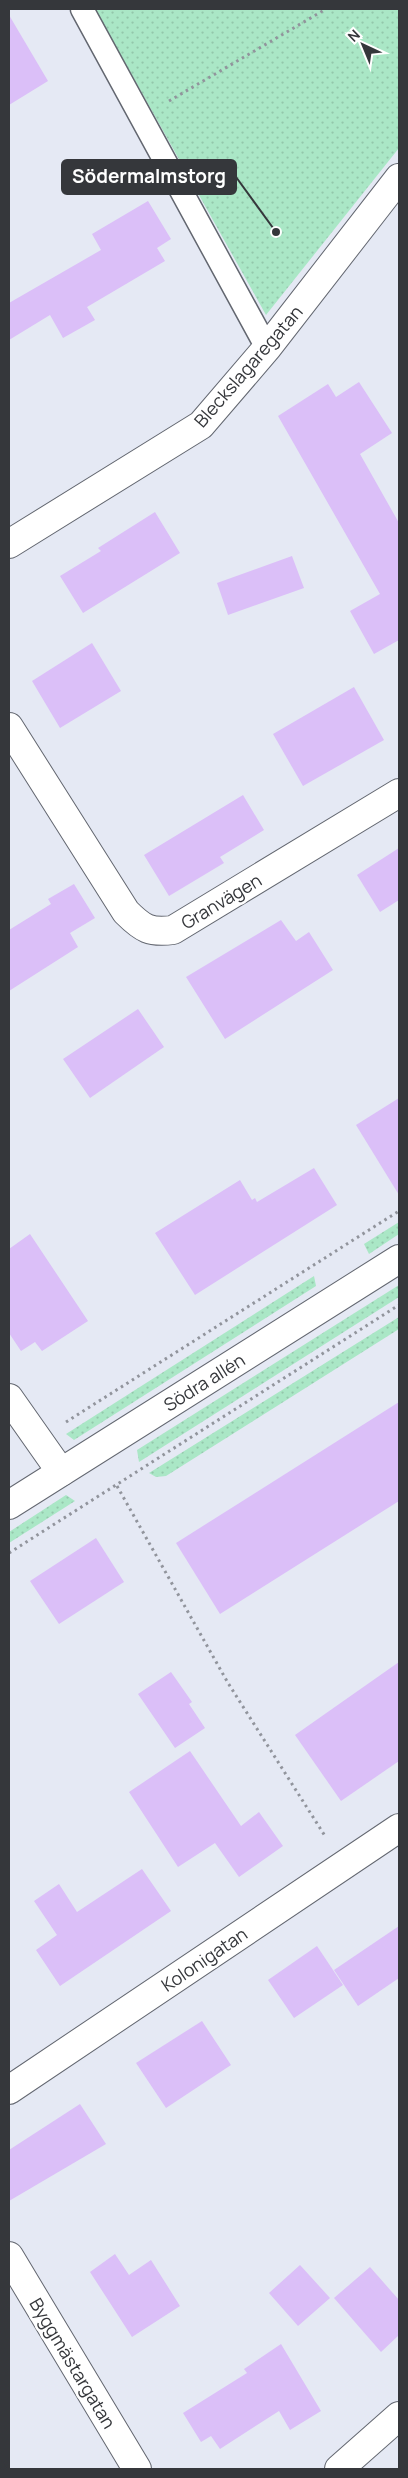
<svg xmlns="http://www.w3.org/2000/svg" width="408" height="2478" viewBox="0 0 408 2478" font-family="Manrope,sans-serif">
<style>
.grass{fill:url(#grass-dots)}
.building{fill:#dbbff8}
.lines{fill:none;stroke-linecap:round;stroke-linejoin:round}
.lane-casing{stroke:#636770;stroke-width:25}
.street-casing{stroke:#636770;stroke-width:30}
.secondary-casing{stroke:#636770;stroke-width:30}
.path{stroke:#91949c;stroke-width:3;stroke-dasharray:2.5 4;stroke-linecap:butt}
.lane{stroke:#fff;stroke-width:22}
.street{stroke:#fff;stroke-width:28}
.secondary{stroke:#fff;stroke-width:28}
.labels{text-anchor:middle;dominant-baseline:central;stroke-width:5;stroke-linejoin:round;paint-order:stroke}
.street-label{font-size:18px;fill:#35373b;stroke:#fff}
.leader{fill:none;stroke:#35373b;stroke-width:2}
.callout-dot{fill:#35373b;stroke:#fff;stroke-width:2}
.callout{fill:#35373b;stroke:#35373b;stroke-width:2}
.callout-label{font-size:19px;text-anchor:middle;font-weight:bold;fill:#fff}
</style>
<defs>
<pattern id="grass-dots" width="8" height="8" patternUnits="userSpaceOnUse" patternTransform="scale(1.25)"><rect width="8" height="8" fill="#aae7c6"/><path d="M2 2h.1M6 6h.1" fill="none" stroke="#93c7ab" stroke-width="1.8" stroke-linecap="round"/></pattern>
</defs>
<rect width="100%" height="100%" fill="#e5e9f4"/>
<g class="grass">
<path d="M95,9H399V148L266,315Z"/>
<path d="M399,1222V1234L369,1254L364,1244Z"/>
<path d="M314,1276L316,1286L74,1440L66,1434Z"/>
<path d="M399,1285V1297L139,1462L137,1450Z"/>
<path d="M399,1317V1329L166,1476L156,1477L149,1473Z"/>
<path d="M66,1495L75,1501L9,1543V1532Z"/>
</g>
<g class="building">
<path d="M9,15L48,81L9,105Z"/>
<path d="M148,201L171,239L157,248L165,261L87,307L95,320L63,338L50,315L9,340V303L101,250L92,234Z"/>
<path d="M359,382L392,433L360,454L399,523V640L374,654L350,611L380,594L278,416L328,384L336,397Z"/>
<path d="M155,512L180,553L83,613L60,576L101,551L98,548Z"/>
<path d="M292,556L304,588L228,615L217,583Z"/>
<path d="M92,643L121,691L60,728L32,681Z"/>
<path d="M354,687L384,740L303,786L273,734Z"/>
<path d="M243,795L264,830L220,857L224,863L169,896L144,855Z"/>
<path d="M399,848V900L380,912L357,875Z"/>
<path d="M74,884L95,918L70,933L78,947L9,991V930L51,904L48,899Z"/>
<path d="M281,920L296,941L309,932L333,970L225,1039L186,977Z"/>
<path d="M138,1009L164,1047L90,1098L63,1059Z"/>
<path d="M399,1098V1195L356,1125Z"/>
<path d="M314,1168L337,1205L195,1295L155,1233L240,1180L252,1200L255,1198L257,1202Z"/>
<path d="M30,1234L88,1321L42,1351L35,1342L21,1351L9,1333V1249Z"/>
<path d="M399,1402V1501L220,1614L176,1543Z"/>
<path d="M96,1538L124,1582L59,1624L30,1581Z"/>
<path d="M399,1662V1761L341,1801L295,1735Z"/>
<path d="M171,1672L192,1702L189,1704L205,1728L175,1748L138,1694Z"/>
<path d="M190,1751L241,1826L259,1812L283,1846L239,1877L215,1843L178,1867L129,1792Z"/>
<path d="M142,1869L171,1911L60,1986L36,1950L57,1935L34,1901L59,1884L77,1912Z"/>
<path d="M399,1926V1978L358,2006L334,1970Z"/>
<path d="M317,1946L343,1985L294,2018L268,1980Z"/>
<path d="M202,2021L231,2065L166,2108L136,2063Z"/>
<path d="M80,2104L106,2144L9,2201V2150Z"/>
<path d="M115,2254L129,2275L151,2260L180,2306L132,2337L90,2272Z"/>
<path d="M300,2265L330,2298L298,2326L269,2293Z"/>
<path d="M370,2267L399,2300V2335L381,2352L334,2298Z"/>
<path d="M281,2344L321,2411L290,2430L279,2411L220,2449L211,2436L201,2442L183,2413L247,2373L244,2369Z"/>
</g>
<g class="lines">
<g class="lane-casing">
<path id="lane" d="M82,9L267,348"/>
</g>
<g class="street-casing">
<g id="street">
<path d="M9,544L201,425L267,348L399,178"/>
<path d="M9,727L126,912C143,929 150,933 173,930L399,793"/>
<path d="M9,1398L61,1472"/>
<path d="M9,2090L399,1828"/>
<path d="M9,2256L137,2469"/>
<path d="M339,2469L399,2416"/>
</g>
</g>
<g class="secondary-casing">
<path id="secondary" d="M9,1505L399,1259"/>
</g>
<g class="path">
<path d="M169,101L326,9"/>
<path d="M66,1422L399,1211"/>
<path d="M117,1486L228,1683L325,1836"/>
<path d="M9,1553L399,1305"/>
</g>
<use href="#lane" class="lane"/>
<use href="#street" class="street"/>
<use href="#secondary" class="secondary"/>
</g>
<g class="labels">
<g class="street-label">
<text transform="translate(248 366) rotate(-49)">Bleckslagaregatan</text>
<text transform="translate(221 901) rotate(-31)">Granvägen</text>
<text transform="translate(204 1382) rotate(-32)">Södra allén</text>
<text transform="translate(204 1959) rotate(-34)">Kolonigatan</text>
<text transform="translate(73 2363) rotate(59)">Byggmästargatan</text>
</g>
</g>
<path class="leader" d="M276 232L236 177"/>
<circle class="callout-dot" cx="276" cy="232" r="5"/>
<rect class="callout" x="62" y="160" width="174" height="34" rx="5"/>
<g class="callout-label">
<text x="149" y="183">Södermalmstorg</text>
</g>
<rect width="408" height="2478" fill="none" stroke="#35373b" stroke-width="20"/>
<g transform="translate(363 45) rotate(316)" stroke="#ffffff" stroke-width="4" paint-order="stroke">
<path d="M0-4L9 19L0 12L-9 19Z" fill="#35373b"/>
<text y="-8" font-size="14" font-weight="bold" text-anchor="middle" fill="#35373b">N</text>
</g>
</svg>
